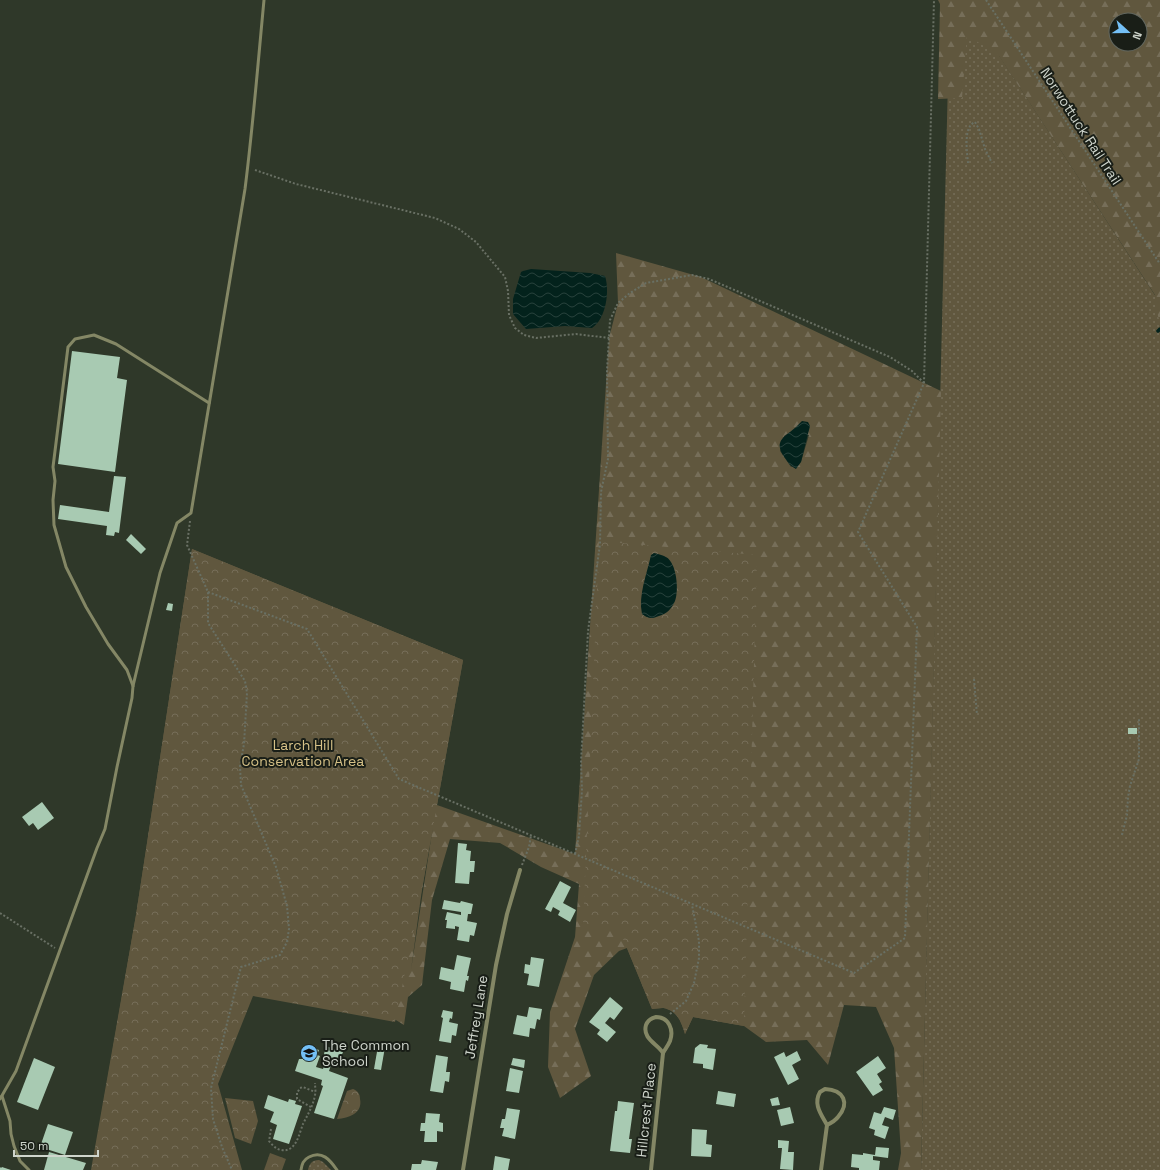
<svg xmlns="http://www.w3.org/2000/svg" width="1160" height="1170" viewBox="0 0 1160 1170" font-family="'Space Grotesk',sans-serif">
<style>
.grass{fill:url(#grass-dots)}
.forest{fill:url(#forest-firs);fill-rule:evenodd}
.park{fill:url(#park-crowns)}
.water{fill:url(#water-waves)}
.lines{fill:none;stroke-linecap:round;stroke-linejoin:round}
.stream{stroke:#03221c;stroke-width:3.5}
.building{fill:#a8cab2}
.path{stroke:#697064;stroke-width:2;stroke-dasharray:2 2;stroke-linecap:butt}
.lane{stroke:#848765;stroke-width:3}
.street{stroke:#848765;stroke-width:4}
.labels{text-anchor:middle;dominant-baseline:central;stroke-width:4;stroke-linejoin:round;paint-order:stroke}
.street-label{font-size:14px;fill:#cfd5cc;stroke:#191e17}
.park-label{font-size:14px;fill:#d6c187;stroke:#191e17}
.poi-label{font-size:14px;fill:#cfd5cc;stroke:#191e17;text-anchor:start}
</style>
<defs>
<pattern id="grass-dots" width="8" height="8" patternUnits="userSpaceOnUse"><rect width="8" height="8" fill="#60573e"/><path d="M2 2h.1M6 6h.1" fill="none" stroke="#766e59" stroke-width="1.8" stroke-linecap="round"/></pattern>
<pattern id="forest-firs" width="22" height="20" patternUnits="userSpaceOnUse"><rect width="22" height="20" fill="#60573e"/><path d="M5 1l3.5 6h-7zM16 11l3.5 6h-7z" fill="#766e59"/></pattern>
<pattern id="park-crowns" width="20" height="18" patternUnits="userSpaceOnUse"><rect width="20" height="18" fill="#60573e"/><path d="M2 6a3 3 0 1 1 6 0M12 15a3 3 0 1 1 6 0" fill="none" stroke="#766e59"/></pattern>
<pattern id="water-waves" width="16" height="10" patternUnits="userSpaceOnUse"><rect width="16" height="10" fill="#03221c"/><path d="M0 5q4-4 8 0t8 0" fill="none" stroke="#27413c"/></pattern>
</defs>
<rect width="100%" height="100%" fill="#2f3829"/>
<g class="grass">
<path d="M950,0H963L1160,303V1170H921Z"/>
<path d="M319,1160L323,1162L331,1170H308C309,1164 312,1160 319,1160Z"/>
</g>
<g class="forest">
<path d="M938,0H1160V322L1157,313L1155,295L999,56L967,35L962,98L938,99L940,4ZM1116,20H1140V44H1116Z"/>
<path d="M616,253L701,277L941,391L921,1170H898L901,1153L894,1048L876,1007L844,1005L828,1065L807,1040L766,1042L744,1026L693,1017L685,1034C682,1024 678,1012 667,1009C663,1007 656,1009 652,1009L627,948L619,951L594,975L575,1029L591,1076L560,1098L548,1067L550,1012L575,937L579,884L541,867L500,843L450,839L432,900L422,985L408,997L404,1025L378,1009L247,988L93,1170L92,1169L136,915L192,549L463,660L437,805L575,854L609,338L618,303ZM790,432L809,435L801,462L791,467L780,451L784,436ZM433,826L411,970L422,889Z"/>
</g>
<g class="park">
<path d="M599,541L757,555L744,1026L693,1017L685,1034C682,1024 678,1012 667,1009C663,1007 656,1009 652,1009L619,929L583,928Z"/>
<path d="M192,549L463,660L422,889L395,1022L253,996L218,1084L242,1170H91L136,915Z"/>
<path d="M353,1089C358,1091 360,1094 360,1099C363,1113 349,1118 337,1119L347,1091Z"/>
<path d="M225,1098L253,1101L258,1121L251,1144L235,1138Z"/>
<path d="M270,1153L286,1159L282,1170H264Z"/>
</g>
<g class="water">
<path d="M531,269L590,273L605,276C610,291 606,319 592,328L565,326L526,329L513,314V299L521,272L523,271Z"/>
<path d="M802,421L808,422L810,426L801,462L796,469C790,466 788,462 785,458C776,445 779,440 790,432C794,429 798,425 802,421Z"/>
<path d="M654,553C658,554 663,555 666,557C677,563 679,591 675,601C672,608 667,614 659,616C652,619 648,619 642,614C638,595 647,574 651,555Z"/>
</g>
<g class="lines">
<path class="stream" d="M1158,331L1160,329"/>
</g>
<g class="building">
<path d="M72,351L120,357L117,378L127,380L115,472L58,464Z"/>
<path d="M114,476L126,477L119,533L115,532L114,536L106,535L107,526L58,519L60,505L109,512Z"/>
<path d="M131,534L146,549L141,554L126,540Z"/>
<path d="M168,603L173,604L172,611L166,610Z"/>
<rect x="1128" y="728" width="9" height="6"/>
<path d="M42,802L54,818L38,830L33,823L29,826L22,817Z"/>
<path d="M458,843L467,844L466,850L471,851L470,861H475L474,872H470L469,884L455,883Z"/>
<path d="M560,881L571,887L563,903L576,910L570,922L558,915L560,911L553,907L551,912L545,909Z"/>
<path d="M444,900L460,903L461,901L473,904L471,914H468L467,921L477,923L474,936L470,935L469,942L457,940L459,927L455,926V929L446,928L447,920H445L447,912L461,915V912L442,909Z"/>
<path d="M457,955L471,958L467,976H469L468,981L466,980L464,992L450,989L451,982L439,979L441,967L454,970Z"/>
<path d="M531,957L544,959L539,987L527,985L529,974L524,973L525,964L530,965Z"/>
<path d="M610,997L623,1008L614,1020L610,1017L605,1023L616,1032L607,1042L597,1034L600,1030L589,1022Z"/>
<path d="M529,1007L542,1009L540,1020L537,1019L535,1029L530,1028L529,1037L513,1034L517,1015L527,1017Z"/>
<path d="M443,1010L453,1012L452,1019L450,1018L449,1022L458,1024L456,1036L452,1035L451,1043L439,1041L443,1018L441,1017Z"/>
<path d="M700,1044L708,1045L707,1048L716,1049L713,1070L703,1068V1064L693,1063L695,1048Z"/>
<path d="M308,1046L319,1050L317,1055L320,1056L316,1067L323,1069L327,1058L324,1054L326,1046L343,1052L339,1062L341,1065L334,1068L333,1064L331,1065L329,1071L348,1078L334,1119L314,1113L323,1086L321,1085L322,1080L295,1071L299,1059H302L304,1051L306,1052Z"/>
<path d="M378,1046L385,1047L381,1070L374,1069Z"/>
<path d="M797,1051L801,1060L792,1065L799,1079L788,1085L774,1057L784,1052L786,1057Z"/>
<path d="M436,1055L448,1057L446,1072H450L449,1082L445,1081L443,1093L430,1091Z"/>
<path d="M878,1056L886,1068L877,1074L882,1082L879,1084L883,1090L873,1096L856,1072Z"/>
<path d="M34,1058L55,1067L38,1110L17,1102Z"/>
<path d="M513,1058L525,1060L524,1068L511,1065Z"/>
<path d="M510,1068L523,1071L519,1093L506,1091Z"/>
<path d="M718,1091L736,1094L734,1107L716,1104Z"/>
<path d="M268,1095L288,1102L289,1099L296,1101L295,1104L302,1106L289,1144L273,1139L277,1125L270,1122L274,1112L264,1108Z"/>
<path d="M778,1097L780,1105L772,1106L770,1099Z"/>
<path d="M618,1101L634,1103L629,1139H632L630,1153L610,1151L615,1111H617Z"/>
<path d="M790,1107L794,1123L781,1126L777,1110Z"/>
<path d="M884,1107L896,1110L893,1120L885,1117L882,1125L889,1127L885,1139L874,1135L875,1130L869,1128L874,1112L881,1114Z"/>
<path d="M507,1108L520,1110L515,1139L502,1136L504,1128H500L502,1119H505Z"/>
<path d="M426,1113L440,1114L439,1122L443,1123V1132L437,1131V1142H424L425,1131H420L421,1123H425Z"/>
<path d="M48,1124L73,1132L65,1155L40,1147Z"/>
<path d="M692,1129L707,1130L706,1144L712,1145L711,1157L691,1156Z"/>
<path d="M778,1140L789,1141L788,1152H794L793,1170L780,1169L782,1148H778Z"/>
<path d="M876,1147L889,1148L888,1158L873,1156V1160L880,1161L879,1170H859V1168L851,1167L852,1154L863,1155V1153L875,1155Z"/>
<path d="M49,1152L86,1163L83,1170H44Z"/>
<path d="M495,1156L510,1159L508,1170H493Z"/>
<path d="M422,1160L438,1162L436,1170H411L412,1164H421Z"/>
<path d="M0,1167L1,1168L2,1167L11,1170H0Z"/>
</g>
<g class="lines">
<g class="path">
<path d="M986,0L1160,264"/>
<path d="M968,163C967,151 963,127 975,122L979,129L985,149L992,163"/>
<path d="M255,170L296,184L435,218L459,229L476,242L505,277L508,291L509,315L515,328L524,335L536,338L576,334L609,338"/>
<path d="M190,521L187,545L208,592V623L245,681L247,693L244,744L240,766L241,785L276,867L287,906L289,929L287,942L280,955L241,967L211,1088L213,1119L222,1147L232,1170"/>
<path d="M208,592L307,629L399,779L854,973L905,938L917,627L858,532L924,383L934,0"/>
<path d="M974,679L977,715"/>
<path d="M1122,835L1127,815L1128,797L1130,786L1139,759V719"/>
<path d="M575,854L579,836L582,790L581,762L588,631L600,544L601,492L608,459L607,371L610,320L618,303L630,293L646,283L692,275L709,279L890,357L912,371L924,383"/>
<path d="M522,865L529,847L531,835"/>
<path d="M0,913L55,948"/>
<path d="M670,1014L686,1001L694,983L699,958V941L692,905"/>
<path d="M311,1107L297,1099V1093L300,1088L303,1087L315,1092"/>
<path d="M271,1129L269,1141C272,1145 276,1149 281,1150C296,1153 299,1134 303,1124C308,1114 313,1106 315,1095C316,1091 315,1087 315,1083"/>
</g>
<g class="lane">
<path d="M133,686L127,670L108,644L86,607L66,567L54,525L53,500L55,481L53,467L68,347L75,339L94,335L116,344L209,403"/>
<path d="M2,1096L10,1121L11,1134L14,1146L20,1161L29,1170"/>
<path d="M0,1099L16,1071L97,848L105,829L117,767L132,698L133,686L160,573L177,523L191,513L245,189C253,126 258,63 264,0"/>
<path d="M301,1170C302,1164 303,1160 309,1157C322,1150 330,1160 337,1170"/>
</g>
<g class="street">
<path d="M656,1017C669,1017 674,1030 670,1041C668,1046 665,1049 663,1053C658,1044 642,1039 646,1025C648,1020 651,1018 656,1017Z"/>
<path d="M825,1089C844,1090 850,1103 838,1117C835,1121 831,1123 827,1125C821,1114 813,1104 820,1092Z"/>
<path d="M463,1170L496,965L507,914L520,870"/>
<path d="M651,1170L663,1053"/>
<path d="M821,1170L827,1125"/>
</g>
</g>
<defs>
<g id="school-disc" transform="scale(0.9)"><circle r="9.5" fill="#74c0f6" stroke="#191e17"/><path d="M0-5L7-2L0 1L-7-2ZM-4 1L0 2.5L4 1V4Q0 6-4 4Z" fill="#111"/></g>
</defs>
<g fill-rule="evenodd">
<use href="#school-disc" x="309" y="1053"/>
</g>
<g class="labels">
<g class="street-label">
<text transform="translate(1081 126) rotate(57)">Norwottuck Rail Trail</text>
<text transform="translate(476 1017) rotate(-81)">Jeffrey Lane</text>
<text transform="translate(646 1110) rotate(-84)">Hillcrest Place</text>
</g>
<g class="park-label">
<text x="303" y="745">Larch Hill<tspan x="303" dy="16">Conservation Area</tspan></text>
</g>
<g class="poi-label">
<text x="322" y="1045">The Common<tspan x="322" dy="16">School</tspan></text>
</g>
</g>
<g transform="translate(1128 32) rotate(111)"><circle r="19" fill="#191e17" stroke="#62675f"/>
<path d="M0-3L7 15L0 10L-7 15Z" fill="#74c0f6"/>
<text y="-6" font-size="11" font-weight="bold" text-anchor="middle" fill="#cfd5cc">N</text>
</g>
<path d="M14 1150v6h84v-6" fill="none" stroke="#cfd5cc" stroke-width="2"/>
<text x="20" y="1150" font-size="12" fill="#cfd5cc" stroke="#191e17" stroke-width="3" paint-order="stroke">50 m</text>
</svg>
